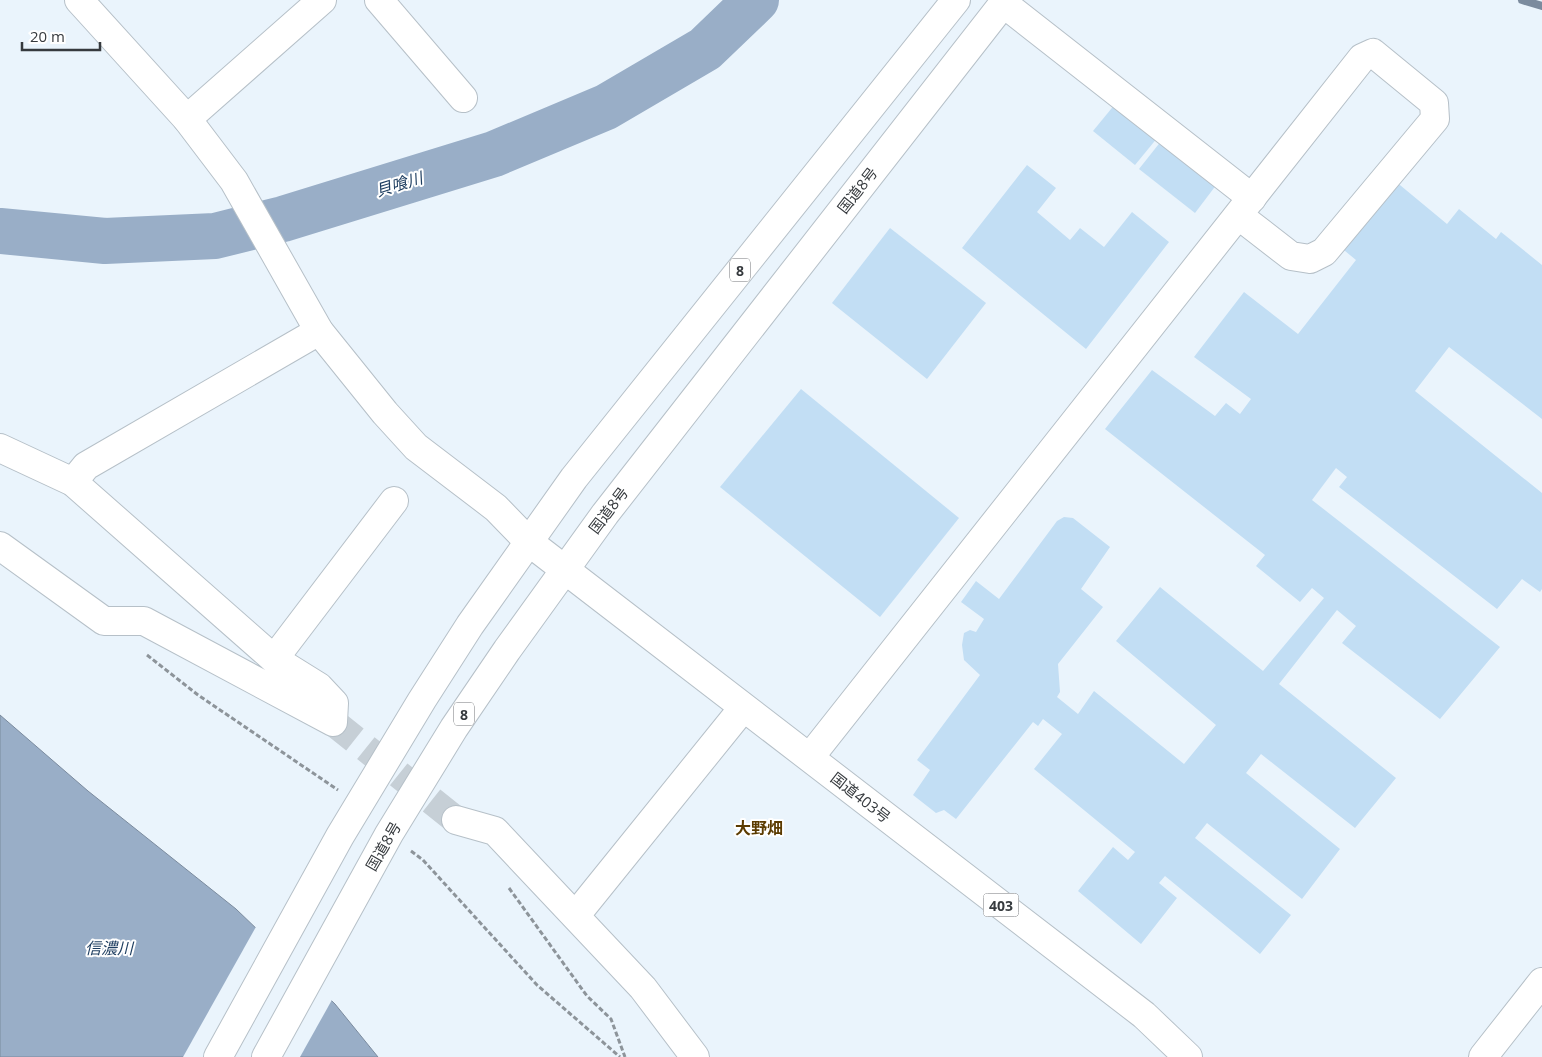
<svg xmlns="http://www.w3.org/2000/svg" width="1542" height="1057" viewBox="0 0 1542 1057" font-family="'Open Sans','Noto Sans JP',sans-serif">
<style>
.water{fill:#99aec7;stroke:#7b8b9e}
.pier{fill:#eaf4fc}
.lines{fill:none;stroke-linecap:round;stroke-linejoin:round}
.stream{stroke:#7b8b9e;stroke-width:8}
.river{stroke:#99aec7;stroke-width:46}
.building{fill:#c2def4}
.minor-tunnel{stroke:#c6cfd6;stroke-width:28;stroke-dasharray:28 14;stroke-linecap:butt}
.minor-casing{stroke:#b6c0c8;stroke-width:30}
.highway-casing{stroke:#b6c0c8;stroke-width:30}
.path{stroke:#8d949a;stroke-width:3;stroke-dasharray:5 2.5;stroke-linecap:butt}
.minor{stroke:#fff;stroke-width:28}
.highway{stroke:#fff;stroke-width:28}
.labels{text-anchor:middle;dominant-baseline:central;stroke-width:4;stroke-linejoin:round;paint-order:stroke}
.shield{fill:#fff;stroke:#727578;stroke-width:1}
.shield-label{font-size:14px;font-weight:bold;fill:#363a3e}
.street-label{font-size:15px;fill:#363a3e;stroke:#fff}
.water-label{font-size:16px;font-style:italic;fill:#1c3c5f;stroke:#fff}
.neighbourhood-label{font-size:16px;font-weight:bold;fill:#5b3b01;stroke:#fff}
</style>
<rect width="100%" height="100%" fill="#eaf4fc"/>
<path class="water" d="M0,715L88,791L236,909L335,1004L378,1057H0Z"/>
<path class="pier" d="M257,925L333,998L300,1057H183Z"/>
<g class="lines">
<path class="stream" d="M1522,0L1542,6"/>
<path class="river" d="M0,231L105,241L215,236L283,219L494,154L606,107L705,49L756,0"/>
</g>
<g class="building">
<path d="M1116,103L1158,137L1135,165L1093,131Z"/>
<path d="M1162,140L1217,184L1195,213L1139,169Z"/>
<path d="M1027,165L1056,188L1037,212L1070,240L1080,228L1104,247L1132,212L1169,242L1086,349L962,248Z"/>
<path d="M1377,166L1447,224L1459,209L1496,239L1501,232L1542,265V419L1449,347L1415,391L1542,493V589L1540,592L1522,579L1497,609L1339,487L1347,477L1336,468L1312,500L1500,647L1440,719L1342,643L1356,626L1337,610L1279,684L1396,778L1355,828L1261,754L1246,773L1340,849L1302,899L1207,823L1195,838L1291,915L1260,954L1165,876L1159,883L1177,898L1141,944L1078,891L1113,847L1128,860L1135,852L1034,769L1062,734L1043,719L1038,726L1033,722L956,819L944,810L936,813L913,795L930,770L917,760L980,675L964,660L962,645L964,633L970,630L976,632L984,619L961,602L976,581L999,599L1057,521L1064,517L1073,518L1110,547L1081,589L1103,607L1058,664L1060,692L1057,697L1078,714L1094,691L1184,764L1216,725L1116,641L1160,587L1263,671L1324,598L1312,588L1300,602L1256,566L1265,555L1105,429L1152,370L1215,416L1226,403L1240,414L1251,399L1194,357L1244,292L1298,334L1356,260L1322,232Z"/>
<path d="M890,228L986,303L927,379L832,303Z"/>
<path d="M801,389L959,518L880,617L720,487Z"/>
</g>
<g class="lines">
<path class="minor-tunnel" d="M333,722L456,820"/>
<g class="minor-casing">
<g id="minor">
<path d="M79,0L187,119L234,181L319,331L385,413L416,447L496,508L529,542"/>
<path d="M379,0L463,98"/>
<path d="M1003,3L1252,198"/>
<path d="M187,119L322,0"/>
<path d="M0,448L73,482L274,659L319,687L334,703L333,722L144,621H104L0,546"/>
<path d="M73,482L86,466L319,331"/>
<path d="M274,659L394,501"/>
<path d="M810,757L1362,58L1373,53L1434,103L1435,119L1324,252L1310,259L1291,256L1238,215"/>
<path d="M456,820L495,831L643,988L695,1057"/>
<path d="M576,915L743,708"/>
<path d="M1483,1057L1542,982"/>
</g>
</g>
<g class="highway-casing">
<g id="highway">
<path d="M529,542L1144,1015L1188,1057"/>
<path d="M218,1057L340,836L422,700L470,625L574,478L956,0"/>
<path d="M266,1057L389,834L454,728L507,650L605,514L1006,0"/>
</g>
</g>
<g class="path">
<path d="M147,655L198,695L338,790"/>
<path d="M411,851L423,860L537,985L620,1057"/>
<path d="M509,888L587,996L611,1019L625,1057"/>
</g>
<use href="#minor" class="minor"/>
<use href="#highway" class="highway"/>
</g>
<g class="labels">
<g class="shield">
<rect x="730" y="258.5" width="20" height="23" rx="4"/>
<rect x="454" y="702.5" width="20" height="23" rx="4"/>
<rect x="983.5" y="893.5" width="35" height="23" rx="4"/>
</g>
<g class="shield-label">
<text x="740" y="270">8</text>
<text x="464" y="714">8</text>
<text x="1001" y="905">403</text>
</g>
<g class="street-label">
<text transform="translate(857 190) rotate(-52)">国道8号</text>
<text transform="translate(608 510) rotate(-53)">国道8号</text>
<text transform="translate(861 797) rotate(38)">国道403号</text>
<text transform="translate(383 846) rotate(-60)">国道8号</text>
</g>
<g class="water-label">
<text transform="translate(399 184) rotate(-17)">貝喰川</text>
<text x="109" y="948">信濃川</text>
</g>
<g class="neighbourhood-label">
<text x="759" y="828">大野畑</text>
</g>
</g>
<path d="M22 42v8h78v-8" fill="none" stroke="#363a3e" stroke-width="2.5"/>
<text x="30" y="42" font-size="15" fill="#363a3e" stroke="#ffffff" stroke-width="4" paint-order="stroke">20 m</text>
</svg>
